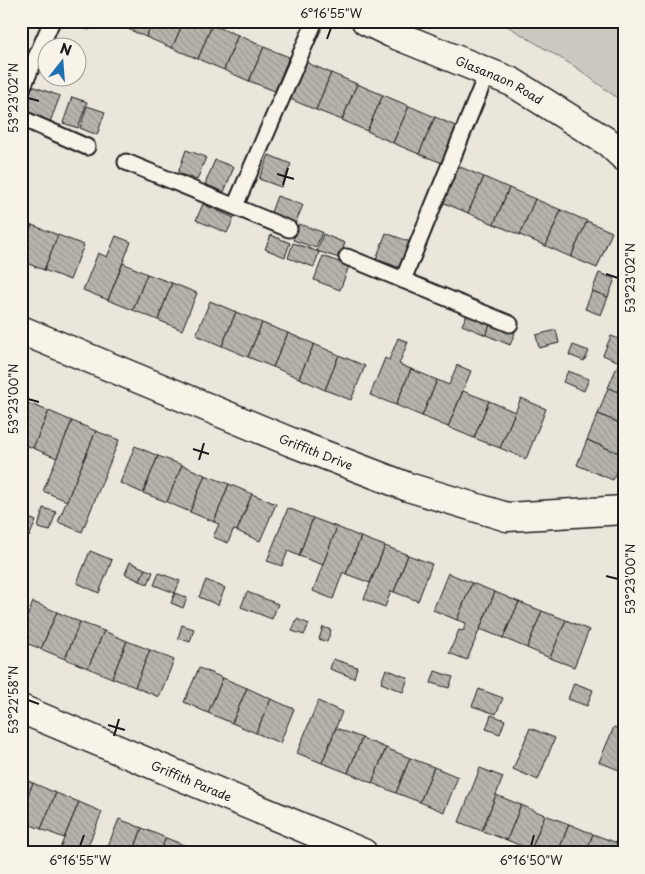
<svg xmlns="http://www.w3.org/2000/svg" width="645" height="874" viewBox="0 0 645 874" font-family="'Playpen Sans',sans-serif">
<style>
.green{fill:#ccc8c0;stroke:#74726e}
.building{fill:url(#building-back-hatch);stroke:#1c1c1c}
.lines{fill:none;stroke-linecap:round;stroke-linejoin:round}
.lane-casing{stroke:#1c1c1c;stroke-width:19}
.street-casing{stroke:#1c1c1c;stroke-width:31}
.lane{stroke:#f7f3e8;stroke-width:15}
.street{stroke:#f7f3e8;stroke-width:28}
.ticks{fill:none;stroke:#1c1c1c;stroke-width:2}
.labels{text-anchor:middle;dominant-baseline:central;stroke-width:5;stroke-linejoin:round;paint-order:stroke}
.street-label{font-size:12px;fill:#1c1c1c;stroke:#f7f3e8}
.neatline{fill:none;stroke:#1c1c1c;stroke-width:2}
.ticks-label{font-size:12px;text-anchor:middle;fill:#1c1c1c}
</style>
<defs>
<pattern id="building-back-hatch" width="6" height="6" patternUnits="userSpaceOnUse" patternTransform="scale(1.25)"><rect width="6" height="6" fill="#b6b4ac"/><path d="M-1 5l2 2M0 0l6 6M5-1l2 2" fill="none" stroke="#9c9a93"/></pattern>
</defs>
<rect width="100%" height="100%" fill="#eae6dc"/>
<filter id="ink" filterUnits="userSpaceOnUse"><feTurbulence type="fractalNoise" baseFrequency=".02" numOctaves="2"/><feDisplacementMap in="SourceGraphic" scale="10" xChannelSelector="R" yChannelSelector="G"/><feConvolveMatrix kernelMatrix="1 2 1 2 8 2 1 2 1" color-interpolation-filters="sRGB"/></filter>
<g filter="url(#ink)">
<path class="green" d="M499,21H624V103L577,68Z"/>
<g class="building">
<path d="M70,21H93L89,30Z"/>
<path d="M123,21H153L146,37L121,26Z"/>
<path d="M153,21H184L172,48L146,37Z"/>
<path d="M184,21H204L212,25L198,59L172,48Z"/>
<path d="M212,25L238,35L224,70L198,59Z"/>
<path d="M238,35L264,47L249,81L224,70Z"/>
<path d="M264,47L289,57L275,91L249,81Z"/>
<path d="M305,62L331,73L316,110L290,99Z"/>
<path d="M331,73L357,84L342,120L316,110Z"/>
<path d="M357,84L383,95L367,131L342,120Z"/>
<path d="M32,86L60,96L50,122L23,112Z"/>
<path d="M383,95L409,106L393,143L367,131Z"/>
<path d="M72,97L87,102L78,128L63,123Z"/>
<path d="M87,106L105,112L97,135L80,128Z"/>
<path d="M409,106L435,117L419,154L393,143Z"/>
<path d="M435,117L460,128L445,164L419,154Z"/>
<path d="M186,150L206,157L197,180L178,173Z"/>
<path d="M269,155L291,164L281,187L259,179Z"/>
<path d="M215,160L234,167L224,192L205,184Z"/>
<path d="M458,166L484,177L468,213L442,202Z"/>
<path d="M484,177L509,188L494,224L468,213Z"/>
<path d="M509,188L535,199L520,235L494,224Z"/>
<path d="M277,196L303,205L295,224L270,215Z"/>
<path d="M535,199L561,210L546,246L520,235Z"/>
<path d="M203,204L234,218L227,233L196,220Z"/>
<path d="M561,210L587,221L571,257L546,246Z"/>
<path d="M21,221L32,225L21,252Z"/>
<path d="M587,221L612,232L597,268L571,257Z"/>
<path d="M299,224L322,232L316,248L293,240Z"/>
<path d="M32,225L58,235L44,270L21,261V252Z"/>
<path d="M386,233L413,243L403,269L376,259Z"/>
<path d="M323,234L345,243L339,258L317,251Z"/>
<path d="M58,235L84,245L70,280L44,270Z"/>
<path d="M271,235L290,243L285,257L265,249Z"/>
<path d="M116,236L131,242L108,300L83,290L98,253L107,257Z"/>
<path d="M293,243L319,252L314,267L288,258Z"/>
<path d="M323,256L349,266L340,290L314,280Z"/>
<path d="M123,263L147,274L133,310L108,300Z"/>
<path d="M599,273L615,279L608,297L592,291Z"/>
<path d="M147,274L172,283L158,320L133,310Z"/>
<path d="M172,283L197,293L182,330L158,320Z"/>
<path d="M592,291L608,297L601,315L585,309Z"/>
<path d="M210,301L236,312L222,346L196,335Z"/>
<path d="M236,312L262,323L248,357L222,346Z"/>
<path d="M468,312L491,322L486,335L462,325Z"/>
<path d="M491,322L515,333L510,345L486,335Z"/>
<path d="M262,323L288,333L273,367L248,357Z"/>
<path d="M556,330L559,343L539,348L536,335Z"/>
<path d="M288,333L314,344L299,378L273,367Z"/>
<path d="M611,336L624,341V364L603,355Z"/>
<path d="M398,338L408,342L399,364L411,369L396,405L370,395L385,358L389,360Z"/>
<path d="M314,344L339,355L325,390L299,378Z"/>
<path d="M573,345L589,351L584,361L569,355Z"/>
<path d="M339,355L365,366L351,400L325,390Z"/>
<path d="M619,362L624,364V394L608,388Z"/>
<path d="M457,365L471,371L448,427L422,416L437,380L449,385Z"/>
<path d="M411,369L437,380L422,416L396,405Z"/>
<path d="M568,371L589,379L584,391L563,382Z"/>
<path d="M608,388L624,394V425L598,414Z"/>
<path d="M463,391L489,401L474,438L448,427Z"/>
<path d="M521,398L546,409L526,459L500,448Z"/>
<path d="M489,401L515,412L500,448L474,438Z"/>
<path d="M25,402L49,411L33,448L21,443V411Z"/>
<path d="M49,411L72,421L57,458L33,448Z"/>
<path d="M598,414L624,425L623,455L587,440Z"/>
<path d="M72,421L96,431L67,501L43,491Z"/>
<path d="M96,431L119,440L82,532L58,522Z"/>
<path d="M587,440L623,455L613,480L577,465Z"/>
<path d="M135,446L158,456L143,493L120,483Z"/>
<path d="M158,456L182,465L167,502L143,493Z"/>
<path d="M182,465L205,475L190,512L167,502Z"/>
<path d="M205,475L229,484L214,522L190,512Z"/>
<path d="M229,484L252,494L237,531L233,530L228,543L213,537L219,524L214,522Z"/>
<path d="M252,494L276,504L260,541L237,531Z"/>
<path d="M43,508L56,512L50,531L38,528Z"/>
<path d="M288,508L313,518L299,556L288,551L282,566L267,561Z"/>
<path d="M25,516L36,521L29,537L21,534V525Z"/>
<path d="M313,518L337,527L323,565L299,556Z"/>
<path d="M337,527L361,537L346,574L343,572L333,599L313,591Z"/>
<path d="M361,537L385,546L370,583L346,574Z"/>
<path d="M385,546L408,555L394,592L391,591L385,607L364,599Z"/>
<path d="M90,551L112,560L99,593L77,583Z"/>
<path d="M408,555L432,564L418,601L394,592Z"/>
<path d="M130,562L145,569L140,581L125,574Z"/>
<path d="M145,569L153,572L148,584L140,581Z"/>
<path d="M159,573L180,581L175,593L154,585Z"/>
<path d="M448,573L472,583L457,620L433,610Z"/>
<path d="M206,580L225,588L218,605L199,597Z"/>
<path d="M472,583L495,592L467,660L449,653L459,630L463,631L466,623L457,620Z"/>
<path d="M624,590V607L617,605Z"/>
<path d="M247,592L278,604L272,619L241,607Z"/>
<path d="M495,592L519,602L503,638L480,629Z"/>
<path d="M175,593L187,598L183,608L171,603Z"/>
<path d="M33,602L57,612L41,649L21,641V632Z"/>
<path d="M519,602L542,611L527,648L503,638Z"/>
<path d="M542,611L566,620L550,658L527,648Z"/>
<path d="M57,612L80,622L65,659L41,649Z"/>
<path d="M297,619L309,624L304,635L292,631Z"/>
<path d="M566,620L589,630L574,667L550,658Z"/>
<path d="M80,622L104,631L88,668L65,659Z"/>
<path d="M182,625L194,629L190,642L178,638Z"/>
<path d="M323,627L331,630L327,642L319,639Z"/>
<path d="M104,631L127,641L112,678L88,668Z"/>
<path d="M127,641L150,650L135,687L112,678Z"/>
<path d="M150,650L174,660L159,697L135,687Z"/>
<path d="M333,659L357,667L354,678L330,669Z"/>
<path d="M199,668L223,678L208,713L184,702Z"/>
<path d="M386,669L408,678L403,692L381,683Z"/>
<path d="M435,671L453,677L449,688L431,683Z"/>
<path d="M223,678L247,688L232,723L208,713Z"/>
<path d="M574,683L593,690L587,706L568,699Z"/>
<path d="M247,688L271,699L256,733L232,723Z"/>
<path d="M479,689L503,698L496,714L472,706Z"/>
<path d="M271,699L294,709L280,743L256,733Z"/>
<path d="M318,701L342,712L322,763L297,753Z"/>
<path d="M491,715L505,720L500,734L486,729Z"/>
<path d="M614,727L624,731V772L599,762Z"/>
<path d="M336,728L362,738L348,773L322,763Z"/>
<path d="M530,728L555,738L538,780L513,769Z"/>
<path d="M362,738L386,748L372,783L348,773Z"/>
<path d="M386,748L410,758L396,793L372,783Z"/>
<path d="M410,758L434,767L420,802L396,793Z"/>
<path d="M434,767L458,777L444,812L420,802Z"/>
<path d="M480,768L503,777L482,831L459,822Z"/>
<path d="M21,778L33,783L21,812Z"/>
<path d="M33,783L56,793L41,829L21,821V812Z"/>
<path d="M56,793L79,802L64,838L41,829Z"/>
<path d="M496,795L521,805L507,840L482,831Z"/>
<path d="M79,802L102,812L85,853H58Z"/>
<path d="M521,805L545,815L531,850L507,840Z"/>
<path d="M545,815L569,824L558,853H538L531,850Z"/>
<path d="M119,819L142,828L133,853H105Z"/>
<path d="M569,824L593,834L586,853H558Z"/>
<path d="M142,828L166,838L159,853H133Z"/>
<path d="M593,834L617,843L614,853H586Z"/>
<path d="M166,838L189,847L186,853H159Z"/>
<path d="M189,847L203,853H186Z"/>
</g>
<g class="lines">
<g class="lane-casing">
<g id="lane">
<path d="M21,91L52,21"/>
<path d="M21,118L87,147"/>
<path d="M126,162L289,229"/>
<path d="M235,206L315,21"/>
<path d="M347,257L510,324"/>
<path d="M403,280L487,73"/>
</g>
</g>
<g class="street-casing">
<g id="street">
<path id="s1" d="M366,21L391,33L512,82L609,143L624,157"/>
<path id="s2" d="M21,330L291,442L408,487L507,517L624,510"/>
<path id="s3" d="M21,709L363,853"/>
</g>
</g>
<use href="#lane" class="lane"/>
<use href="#street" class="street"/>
</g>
</g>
<path class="ticks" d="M327,39L331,28M28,98L39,101M277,174L294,179M283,185L288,168M606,274L618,278M28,399L39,402M193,449L209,454M199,460L204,443M606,576L618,579M28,700L39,704M108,725L125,730M114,736L119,719M80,846L84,835M531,846L534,835"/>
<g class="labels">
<g class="street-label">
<text stroke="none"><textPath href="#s1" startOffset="146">Glasanaon Road</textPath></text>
<text stroke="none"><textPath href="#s2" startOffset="319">Griffith Drive</textPath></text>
<text stroke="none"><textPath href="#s3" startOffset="185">Griffith Parade</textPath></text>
</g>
</g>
<rect width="645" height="874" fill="none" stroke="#f7f3e8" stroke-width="55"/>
<g transform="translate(62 62) rotate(17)"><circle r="24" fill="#f7f3e8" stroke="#9f9d96"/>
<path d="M0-4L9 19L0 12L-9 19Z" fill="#1f6fb2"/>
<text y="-8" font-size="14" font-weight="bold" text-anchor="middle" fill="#1c1c1c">N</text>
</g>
<rect x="28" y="28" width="590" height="818" class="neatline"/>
<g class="ticks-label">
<text x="331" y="18">6°16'55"W</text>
<text transform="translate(14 98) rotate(-90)" y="4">53°23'02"N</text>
<text transform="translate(631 278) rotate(-90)" y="4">53°23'02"N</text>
<text transform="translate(14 399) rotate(-90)" y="4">53°23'00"N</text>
<text transform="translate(631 579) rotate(-90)" y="4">53°23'00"N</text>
<text transform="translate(14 700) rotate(-90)" y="4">53°22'58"N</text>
<text x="80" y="865">6°16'55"W</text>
<text x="531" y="865">6°16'50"W</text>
</g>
</svg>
